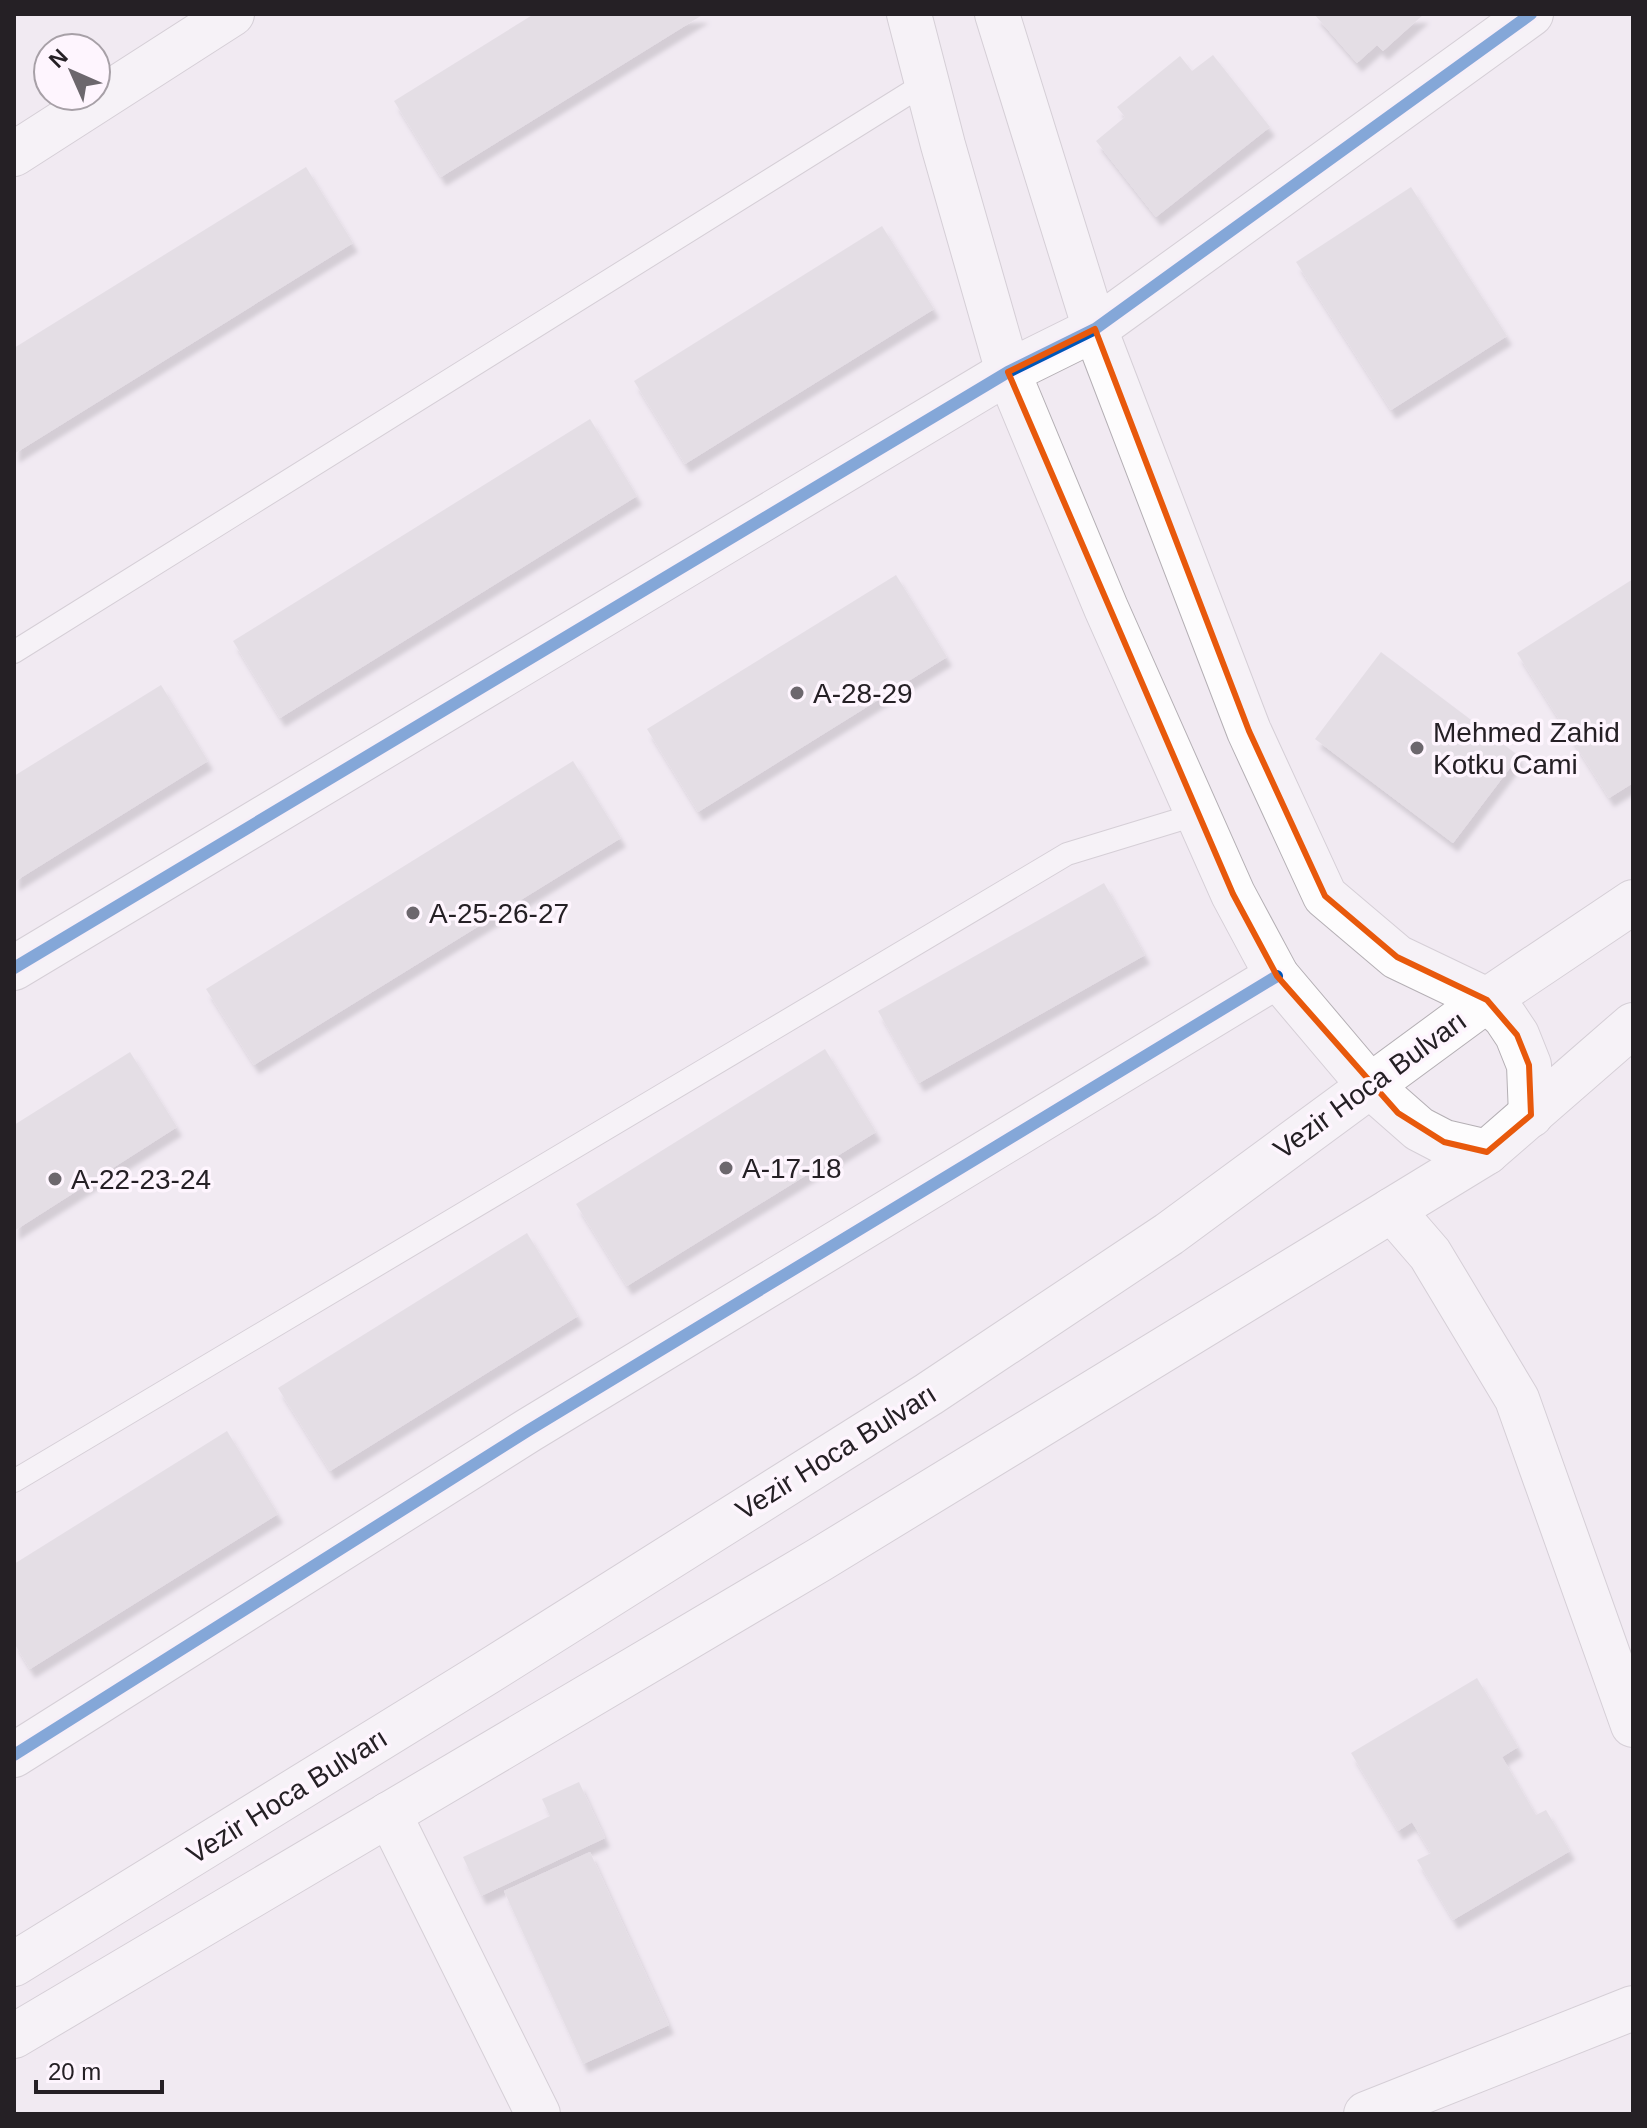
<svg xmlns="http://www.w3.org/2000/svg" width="1647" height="2128" viewBox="0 0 1647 2128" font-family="Helvetica,sans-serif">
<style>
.building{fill:#d6d1d6;filter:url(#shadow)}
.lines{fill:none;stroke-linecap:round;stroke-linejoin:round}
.service-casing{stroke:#b4afb4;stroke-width:24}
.minor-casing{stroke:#b4afb4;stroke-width:46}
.secondary-casing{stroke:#b4afb4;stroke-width:46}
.service{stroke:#fdfcfd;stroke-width:22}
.minor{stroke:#fdfcfd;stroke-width:44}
.secondary{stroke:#fdfcfd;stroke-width:44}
.cycleway-casing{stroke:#fef5fe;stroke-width:17}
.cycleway{stroke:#0057b8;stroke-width:12}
.marked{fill:none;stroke:#e8590c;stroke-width:6;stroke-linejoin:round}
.poi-dot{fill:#6c676d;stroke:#fef5fe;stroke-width:3}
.labels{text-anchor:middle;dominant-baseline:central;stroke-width:7;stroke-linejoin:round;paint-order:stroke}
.poi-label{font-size:28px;fill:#252025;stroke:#fef5fe;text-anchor:start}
.street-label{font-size:28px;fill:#252025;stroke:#fef5fe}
</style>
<defs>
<filter id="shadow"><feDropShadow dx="5" dy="9" stdDeviation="2" flood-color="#0004"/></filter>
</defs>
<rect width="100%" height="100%" fill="#f1eaf2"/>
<g class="building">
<path d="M534,14H704L441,177L394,101Z"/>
<path d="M1314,14H1424L1383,51L1377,45L1357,63Z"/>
<path d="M1213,55L1270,127L1156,217L1096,141L1125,117L1117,107L1180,56L1192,71Z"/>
<path d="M306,167L353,243L14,454V348Z"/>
<path d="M1411,187L1507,336L1391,410L1296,262Z"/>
<path d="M882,226L934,309L685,464L634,381Z"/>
<path d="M590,419L637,496L280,718L233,641Z"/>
<path d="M896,575L947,657L698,812L647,729Z"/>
<path d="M1633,579V783L1609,798L1517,653Z"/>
<path d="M1381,652L1519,756L1453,843L1315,739Z"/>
<path d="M161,685L208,761L14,882V776Z"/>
<path d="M573,761L621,838L254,1065L206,989Z"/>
<path d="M1104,883L1145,955L919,1083L878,1011Z"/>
<path d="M825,1049L876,1132L627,1286L576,1204Z"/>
<path d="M130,1052L177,1127L14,1231V1125Z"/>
<path d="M527,1233L578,1316L330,1471L278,1388Z"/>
<path d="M227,1431L278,1514L30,1669L14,1643V1564Z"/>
<path d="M1477,1678L1518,1747L1502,1757L1536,1815L1546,1810L1570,1851L1453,1920L1417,1860L1431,1853L1412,1822L1398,1831L1351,1753Z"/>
<path d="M579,1782L605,1838L481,1896L463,1857L550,1816L542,1799Z"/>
<path d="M590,1852L669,2025L583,2064L504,1891Z"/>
</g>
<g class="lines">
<g class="service-casing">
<g id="service">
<path d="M14,652L927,82"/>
<path d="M14,1481L1067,854L1198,814"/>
</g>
</g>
<g class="minor-casing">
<g id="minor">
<path d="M14,154L232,14"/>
<path d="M14,968L1008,372L1095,329L1531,14"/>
<path d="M1392,1210L1430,1254L1517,1399L1633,1725"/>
<path d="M14,1755L529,1430L1277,976"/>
<path d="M389,1814L538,2114"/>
<path d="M1366,2114L1633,2008"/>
</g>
</g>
<g class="secondary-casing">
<g id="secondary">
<path d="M909,14L943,145L1008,372L1106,608L1233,894L1277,976L1370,1086L1419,1129L1444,1142L1487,1152"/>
<path d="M997,14L1095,329L1249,731L1325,896L1397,957L1487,1000L1505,1017L1517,1035L1529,1065L1531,1115"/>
<path d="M14,1964L486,1673L929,1394L1169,1234L1487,1000L1633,902"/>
<path d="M14,2036L819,1560L1487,1152L1633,1025"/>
</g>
</g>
<use href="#service" class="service"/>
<use href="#minor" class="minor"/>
<use href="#secondary" class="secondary"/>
<g class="cycleway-casing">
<g id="cycleway">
<path d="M14,968L1008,372L1095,329L1531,14"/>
<path d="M14,1755L529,1430L1277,976"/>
</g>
</g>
<use href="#cycleway" class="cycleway"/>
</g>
<path d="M0 0H1647V2128H0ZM1095,329L1249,731L1325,896L1397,957L1487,1000L1517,1035L1529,1065L1531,1115L1487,1152L1444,1142L1398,1113L1277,976L1233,894L1008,372Z" fill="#f1eaf2" fill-opacity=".55" fill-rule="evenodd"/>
<path class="marked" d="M1095,329L1249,731L1325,896L1397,957L1487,1000L1517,1035L1529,1065L1531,1115L1487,1152L1444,1142L1398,1113L1277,976L1233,894L1008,372Z"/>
<g class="poi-dot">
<circle cx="797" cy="693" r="8"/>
<circle cx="1417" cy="748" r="8"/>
<circle cx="413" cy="913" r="8"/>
<circle cx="726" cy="1168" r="8"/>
<circle cx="55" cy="1179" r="8"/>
</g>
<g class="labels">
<g class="poi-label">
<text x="813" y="693">A-28-29</text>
<text x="1433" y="732">Mehmed Zahid<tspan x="1433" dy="32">Kotku Cami</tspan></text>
<text x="429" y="913">A-25-26-27</text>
<text x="742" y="1168">A-17-18</text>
<text x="71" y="1179">A-22-23-24</text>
</g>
<g class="street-label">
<text transform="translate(1370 1085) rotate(-36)">Vezir Hoca Bulvarı</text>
<text transform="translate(836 1452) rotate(-32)">Vezir Hoca Bulvarı</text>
<text transform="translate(287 1796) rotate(-32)">Vezir Hoca Bulvarı</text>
</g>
</g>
<rect width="1647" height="2128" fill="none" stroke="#252025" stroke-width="32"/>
<g transform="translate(72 72) rotate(315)"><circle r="38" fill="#fef5fe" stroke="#a7a0a7" stroke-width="2"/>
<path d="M0-6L14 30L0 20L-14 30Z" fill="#6c676d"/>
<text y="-12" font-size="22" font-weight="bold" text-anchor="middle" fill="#252025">N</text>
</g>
<path d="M36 2080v12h126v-12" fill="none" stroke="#252025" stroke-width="4"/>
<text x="48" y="2080" font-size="24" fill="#252025" stroke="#fef5fe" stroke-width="6" paint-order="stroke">20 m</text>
</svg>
